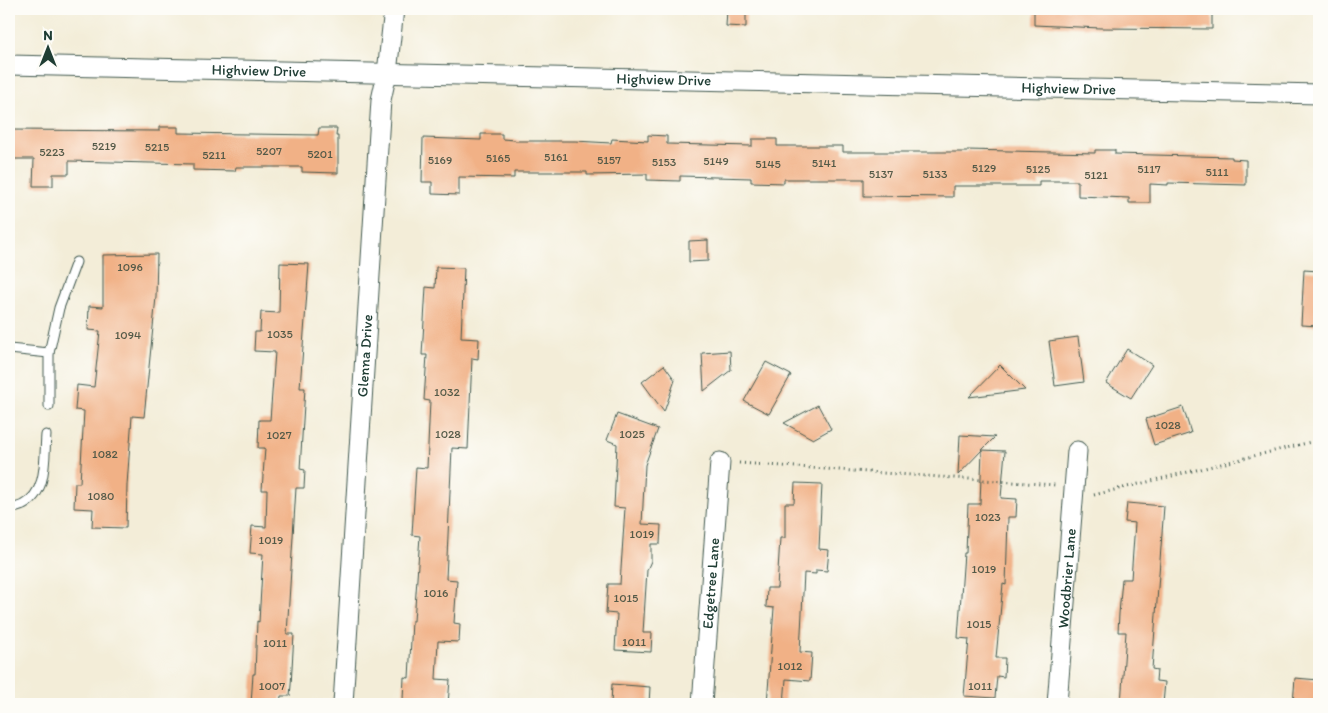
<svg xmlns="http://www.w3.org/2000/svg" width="1328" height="713" viewBox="0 0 1328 713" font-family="Itim,sans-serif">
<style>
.building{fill:#f1b186}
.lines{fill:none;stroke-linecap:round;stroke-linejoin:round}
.lane-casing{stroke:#3f574d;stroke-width:11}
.street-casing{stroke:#3f574d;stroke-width:21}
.path{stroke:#3f574d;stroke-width:3;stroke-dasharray:1 4;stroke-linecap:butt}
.lane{stroke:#fff;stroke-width:9}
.street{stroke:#fff;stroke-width:19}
.labels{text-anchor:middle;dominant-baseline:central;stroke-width:4;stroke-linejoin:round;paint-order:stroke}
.number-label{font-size:12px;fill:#545a48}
.street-label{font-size:15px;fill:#1f3d34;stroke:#fdfcf7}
</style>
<rect width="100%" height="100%" fill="#fdfcf7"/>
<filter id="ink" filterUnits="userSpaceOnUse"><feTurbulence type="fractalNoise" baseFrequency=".02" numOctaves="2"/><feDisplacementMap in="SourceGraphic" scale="10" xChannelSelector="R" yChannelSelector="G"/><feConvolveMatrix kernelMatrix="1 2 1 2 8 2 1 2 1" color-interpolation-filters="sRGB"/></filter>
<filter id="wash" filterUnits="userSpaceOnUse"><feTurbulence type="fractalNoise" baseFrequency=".0096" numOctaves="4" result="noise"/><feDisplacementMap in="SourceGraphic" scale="20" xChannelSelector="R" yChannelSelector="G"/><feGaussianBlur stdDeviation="1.12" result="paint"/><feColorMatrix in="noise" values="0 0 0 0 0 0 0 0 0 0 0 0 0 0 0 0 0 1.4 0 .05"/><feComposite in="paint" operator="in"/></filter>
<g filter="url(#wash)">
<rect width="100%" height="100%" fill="#f3edd8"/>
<g id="blocks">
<g class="building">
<path d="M727,9H746V27L726,26Z"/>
<path d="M1034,9H1212V29L1101,28L1034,25Z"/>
<path d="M159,127H178V133L318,135L319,128H337L336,136H338V173L302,172V167H236L235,171L193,170V164L69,161V174H53V186H33L34,159H9V130L159,131Z"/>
<path d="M481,134H502V139L515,140V141H575L611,143L612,139L648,141V135L667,136V144L752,146V139H777V146H843V152H967V150L1095,153V150H1115V154L1232,157V159L1246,160V185L1168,183V185L1150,184V203H1129V198L1078,196V181H1039V186H953V197L864,196V179H784V183L751,182V178L680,176V181L647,180V174L587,175V172H514V178L459,177V195L432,194V182H422L423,138L481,140Z"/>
<path d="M708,240V261L689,262V241Z"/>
<path d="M157,254L156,297L144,417L132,416L127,485L126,528L92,527L93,509L74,508L75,483H80L84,411L75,410L77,385L94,387L100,331L88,330L89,306L103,307V255Z"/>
<path d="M280,263L309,264L300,388H305L300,469L305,470L304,488H296L287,634H294L291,685L290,696H281L280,704H251L253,674H255L257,621L259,622L263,554L250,553L252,526L266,527L267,490H262L265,448H258L259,420H270L275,352L254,351L255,332H260L261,312L279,313Z"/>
<path d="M436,267L464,268L461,338L479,339L478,359L472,358L468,449L452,448L446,579L457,580L454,623L460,624L459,642L438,641L436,679L450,680L448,704H406V700H403L404,677L409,678L412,621H414L420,536L412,535L416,467L427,468L430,401L424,400L427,355H422L426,287L435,288Z"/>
<path d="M1304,270L1319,271V326L1301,325Z"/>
<path d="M1078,337L1084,382L1055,386L1049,341Z"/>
<path d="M1127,349L1152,365L1131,398L1106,383Z"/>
<path d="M730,351L731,370L704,391L702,353Z"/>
<path d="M766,362L791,375L769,414L744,401Z"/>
<path d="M664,365L675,380L664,412L642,382Z"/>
<path d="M1000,365L1025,390L969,397Z"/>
<path d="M818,405L831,429L813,439L784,423Z"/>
<path d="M1183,407L1191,433L1154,445L1146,419Z"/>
<path d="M617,414L658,429L645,465L642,524L661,525L660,544H651V561L647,570L643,633H652L651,652L615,650L617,614L606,613L608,584H620L625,508L614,507L617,444L607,440Z"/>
<path d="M960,435L995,437L982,450L1005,451L1001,498L1017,499L1016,517H1008L1006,585L1003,584L996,658H1005L1004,677L997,676L995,698L964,696L969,639L958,638L962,581L964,553H966L968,504H980L982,450L958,475Z"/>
<path d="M795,483L822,484L819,549L829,550L827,571L816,570V574L804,573L800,652L812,653L810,681L786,679L784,704H767L774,608L766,607L767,588H777L780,538H785V503H794Z"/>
<path d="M1127,503L1164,506L1152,669L1157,670L1156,681L1165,682L1163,704H1121L1126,632H1118L1119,614L1122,579H1131L1135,523L1125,522Z"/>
<path d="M1295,678L1319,680V704H1293Z"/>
<path d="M612,684L650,687L649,704H611Z"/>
</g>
</g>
</g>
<g filter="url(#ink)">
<use href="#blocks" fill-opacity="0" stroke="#3f574d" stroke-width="1"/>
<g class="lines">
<g class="lane-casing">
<g id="lane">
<path d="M9,349L49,353"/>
<path d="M49,406V353L59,308L76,262"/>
<path d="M9,508C15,509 18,507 23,505C48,492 44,459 46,435"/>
</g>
</g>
<g class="street-casing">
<g id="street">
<path id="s1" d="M9,65L1319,94"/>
<path id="s2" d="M343,704L381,100L387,73L394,9"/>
<path id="s3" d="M702,704L720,462"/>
<path id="s4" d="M1057,704L1077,451"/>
</g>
</g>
<g class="path">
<path d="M739,463L1055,485"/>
<path d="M1094,495L1319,440"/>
</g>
<use href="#lane" class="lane"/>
<use href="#street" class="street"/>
</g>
</g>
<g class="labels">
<g class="number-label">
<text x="104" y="146">5219</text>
<text x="157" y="147">5215</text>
<text x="269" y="151">5207</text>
<text x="52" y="152">5223</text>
<text x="320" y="154">5201</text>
<text x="214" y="155">5211</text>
<text x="556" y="157">5161</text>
<text x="498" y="158">5165</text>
<text x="440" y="160">5169</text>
<text x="609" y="160">5157</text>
<text x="716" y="161">5149</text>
<text x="664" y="162">5153</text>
<text x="824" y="163">5141</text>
<text x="768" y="164">5145</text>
<text x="984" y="168">5129</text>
<text x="1038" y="169">5125</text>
<text x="1149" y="169">5117</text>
<text x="1217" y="172">5111</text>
<text x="881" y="174">5137</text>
<text x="935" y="174">5133</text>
<text x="1096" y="175">5121</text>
<text x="130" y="267">1096</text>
<text x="280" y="334">1035</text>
<text x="128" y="335">1094</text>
<text x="447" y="392">1032</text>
<text x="1168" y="425">1028</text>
<text x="448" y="434">1028</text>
<text x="632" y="434">1025</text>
<text x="279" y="435">1027</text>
<text x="105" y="454">1082</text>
<text x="101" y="496">1080</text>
<text x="988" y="517">1023</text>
<text x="642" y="534">1019</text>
<text x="271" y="540">1019</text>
<text x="984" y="569">1019</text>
<text x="436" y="593">1016</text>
<text x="626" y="598">1015</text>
<text x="979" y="624">1015</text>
<text x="634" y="642">1011</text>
<text x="275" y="643">1011</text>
<text x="790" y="666">1012</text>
<text x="272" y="686">1007</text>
<text x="980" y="686">1011</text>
</g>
<g class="street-label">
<text stroke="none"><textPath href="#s1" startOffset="250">Highview Drive</textPath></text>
<text stroke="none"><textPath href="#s1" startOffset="655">Highview Drive</textPath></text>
<text stroke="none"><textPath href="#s1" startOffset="1060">Highview Drive</textPath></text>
<text stroke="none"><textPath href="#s2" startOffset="349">Glenna Drive</textPath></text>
<text stroke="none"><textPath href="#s4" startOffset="126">Woodbrier Lane</textPath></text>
<text stroke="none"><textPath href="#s3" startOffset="121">Edgetree Lane</textPath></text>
</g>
</g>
<rect width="1328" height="713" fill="none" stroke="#fdfcf7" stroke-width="30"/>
<g transform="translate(48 48)" stroke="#fdfcf7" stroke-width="4" paint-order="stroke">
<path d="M0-4L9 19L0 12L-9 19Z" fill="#1f3d34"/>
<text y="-8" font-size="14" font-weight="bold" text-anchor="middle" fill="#1f3d34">N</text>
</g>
</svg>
